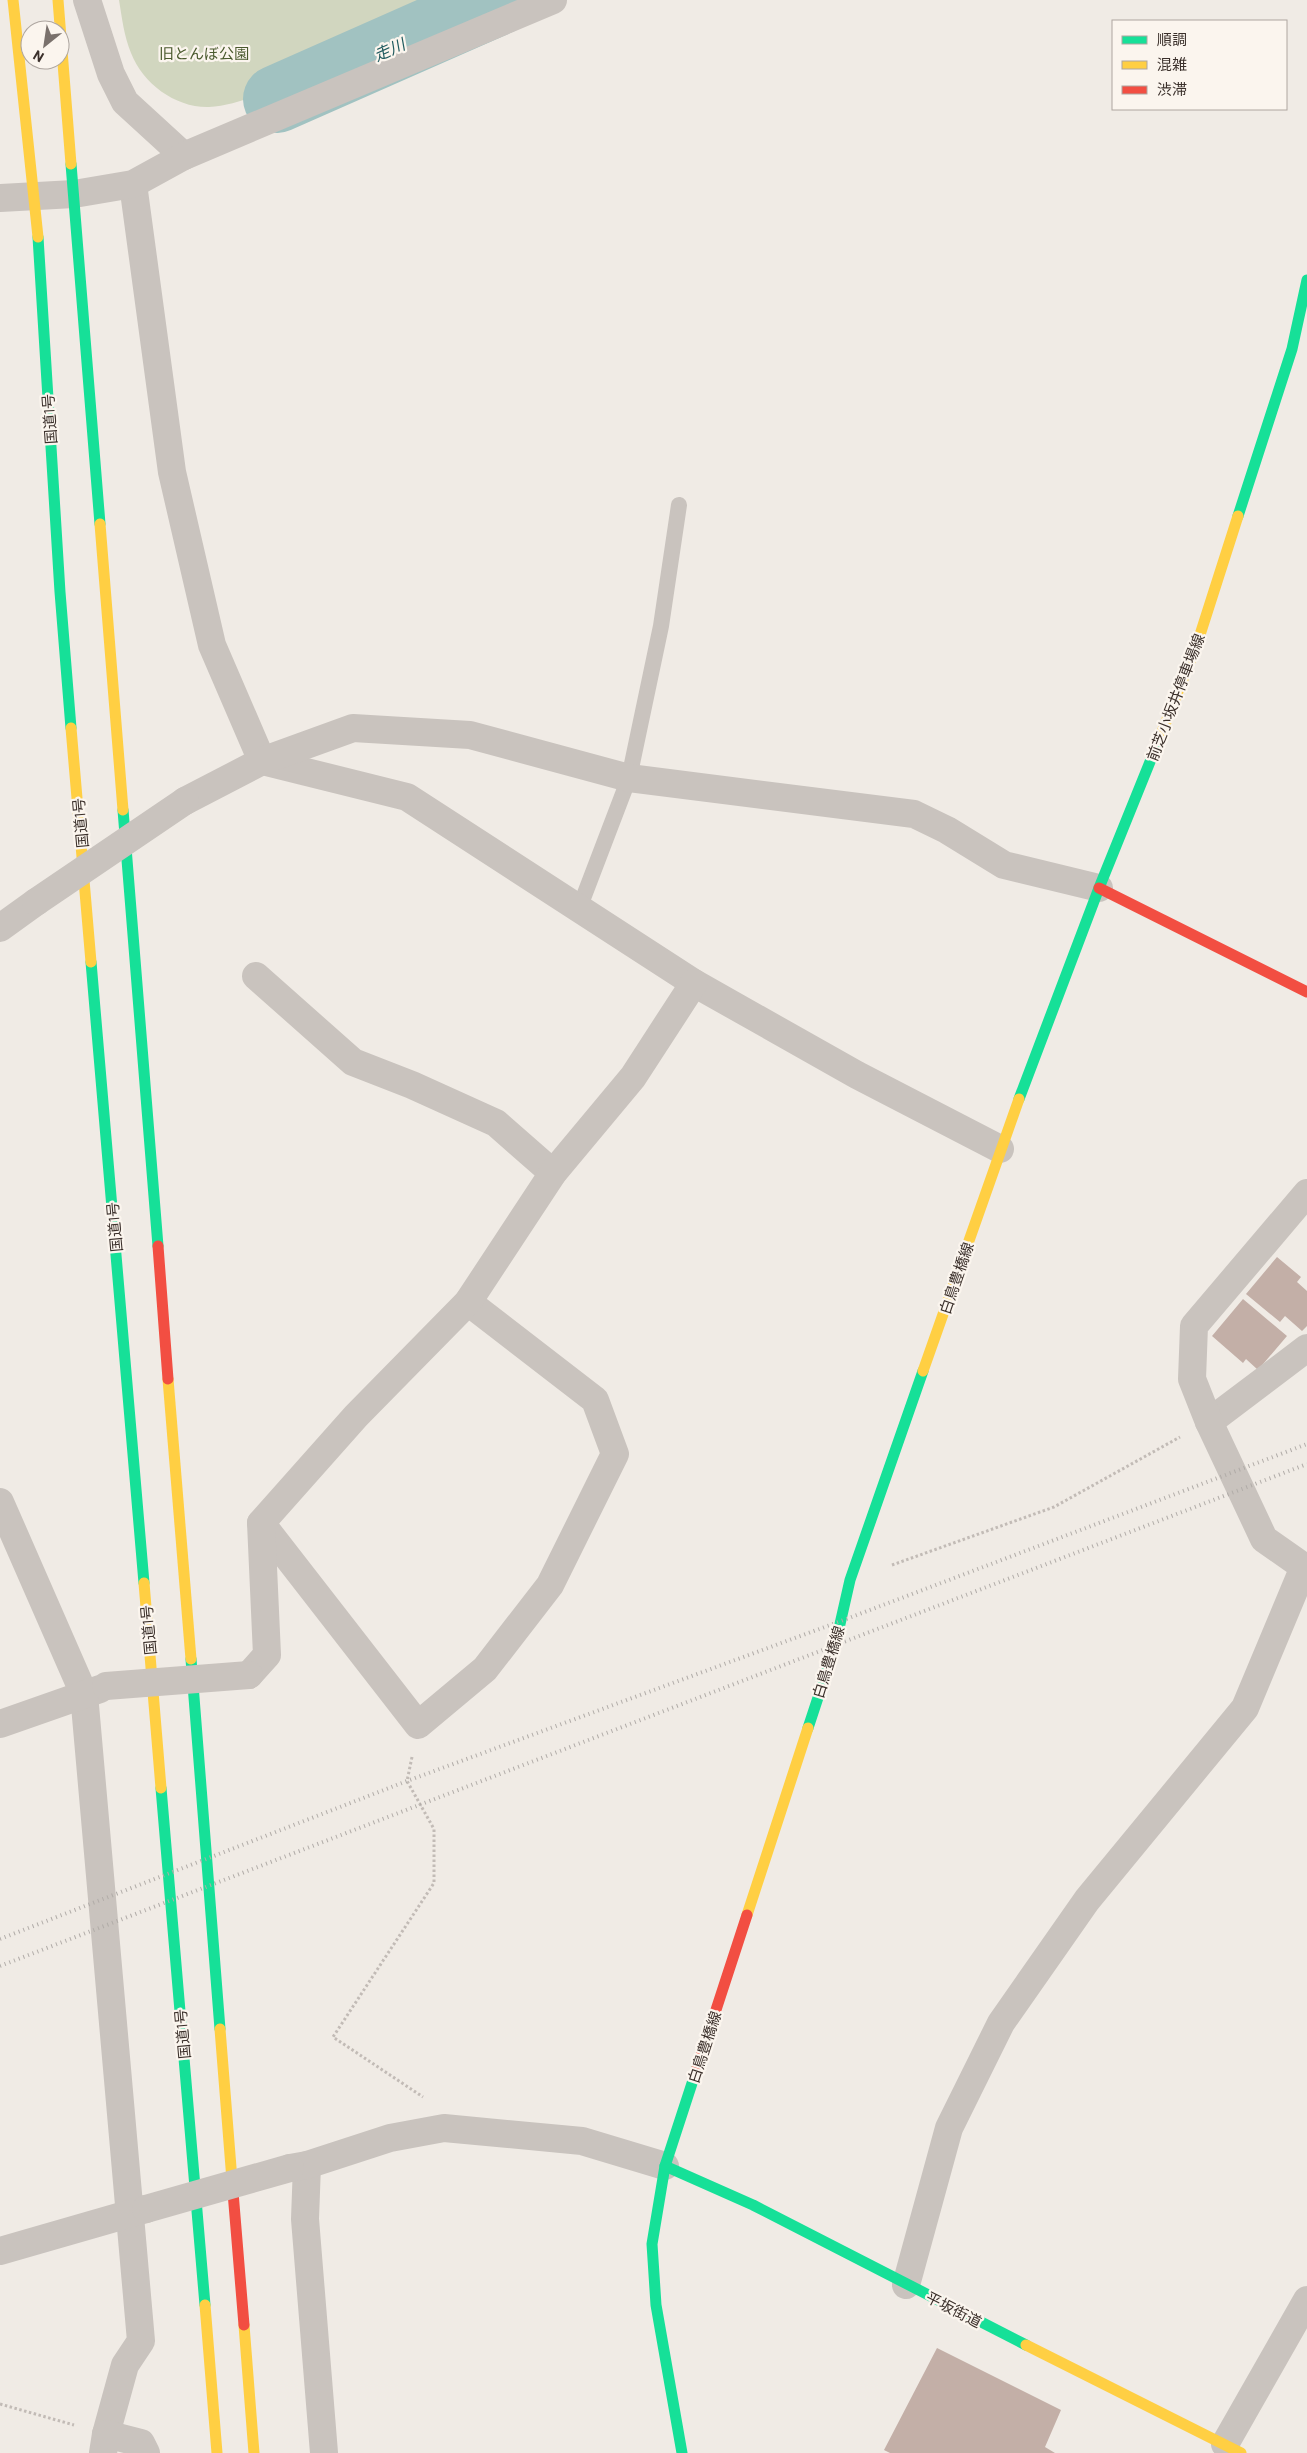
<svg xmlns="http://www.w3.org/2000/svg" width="1307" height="2453" viewBox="0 0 1307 2453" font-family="Barlow,'Noto Sans JP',sans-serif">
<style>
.green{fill:#d1d6bf}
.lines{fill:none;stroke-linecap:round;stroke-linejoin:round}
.river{stroke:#a1c2c1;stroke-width:68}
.building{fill:#c3afa7}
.path{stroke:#c2bbb6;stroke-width:3;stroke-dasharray:2.5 2.5;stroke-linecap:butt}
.lane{stroke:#c9c3be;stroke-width:16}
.street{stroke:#c9c3be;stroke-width:28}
.fast{stroke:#16e098;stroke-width:11}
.slow{stroke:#ffcf43;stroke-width:11}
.jam{stroke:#f24e42;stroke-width:11}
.rail{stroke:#b1aca8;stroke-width:4;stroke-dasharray:1 4;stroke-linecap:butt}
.street-bridge{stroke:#c9c3be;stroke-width:28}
.labels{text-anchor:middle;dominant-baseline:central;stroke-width:4.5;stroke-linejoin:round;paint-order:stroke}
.park-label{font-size:15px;fill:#4a5a2e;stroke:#fbf5ee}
.street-label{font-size:15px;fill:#3b302b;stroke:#fbf5ee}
.water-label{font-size:16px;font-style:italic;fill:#1f5a5e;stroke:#fbf5ee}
</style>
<rect width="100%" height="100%" fill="#f0ebe5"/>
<path class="green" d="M119,0H476L269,91C250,98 229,106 209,107C176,108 143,84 131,53C124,36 122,18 119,0Z"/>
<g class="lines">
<path class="river" d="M277,99L501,0"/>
</g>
<g class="building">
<path d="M1277,1257L1301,1277L1297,1282L1307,1291V1326L1302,1331L1285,1316L1280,1322L1246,1294Z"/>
<path d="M1243,1299L1287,1336L1258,1370L1246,1359L1243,1363L1212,1336Z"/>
<path d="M937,2348L1061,2410L1045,2447L1055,2453H890L884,2450Z"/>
</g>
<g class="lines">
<g class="path">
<path d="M892,1565L1054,1507L1180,1437"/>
<path d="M412,1757L407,1781L434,1829V1883L333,2037L423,2097"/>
<path d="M0,2404L74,2425"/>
</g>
<path class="lane" d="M579,909L629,778L661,626L679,505"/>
<g class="street">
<path d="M87,0L111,74L125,102L184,156"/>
<path d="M133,184L172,472L212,645L262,761L407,797L694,983L857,1075L1000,1149"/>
<path d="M0,198L74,194L133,184L184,156L553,0"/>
<path d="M185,801L262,761L353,728L470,735L629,778L914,814L947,830L1004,865L1099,888"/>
<path d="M0,928L36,902"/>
<path d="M256,976L353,1062L412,1085L496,1123L553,1173"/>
<path d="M1209,1422L1307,1348"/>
<path d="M0,1502L84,1694L141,2341L125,2365L106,2434L103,2453"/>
<path d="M261,1523L418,1725L485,1669L550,1585L615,1454L595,1400L468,1302"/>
<path d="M249,1675L267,1655L261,1523L356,1416L468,1302L553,1173L633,1077L694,983"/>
<path d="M0,1724L100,1689"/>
<path d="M307,2165L305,2219L324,2453"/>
<path d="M290,2168L307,2165L390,2138L444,2128L582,2141L665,2166"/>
<path d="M0,2251L146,2209"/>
<path d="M906,2285L949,2128L1001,2023L1087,1900L1245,1708L1304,1567L1264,1539L1209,1422L1192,1379L1194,1326L1307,1193"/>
<path d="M106,2434L141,2443L146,2453"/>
<path d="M1225,2444L1307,2300"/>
</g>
<g class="fast">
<path d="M71,164L100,524"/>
<path d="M38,237L60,592L71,728"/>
<path d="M1238,516L1292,349L1307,280"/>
<path d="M123,810L158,1246"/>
<path d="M91,962L144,1583"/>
<path d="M1019,1099L1099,888L1160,737"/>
<path d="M191,1659L220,2029"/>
<path d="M808,1728L835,1646L850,1580L923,1371"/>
<path d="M161,1788L205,2305"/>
<path d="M665,2166L753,2205L1026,2345"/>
<path d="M682,2453L656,2305L652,2244L665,2166L697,2068"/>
</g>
<g class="slow">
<path d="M13,0L38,237"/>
<path d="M58,0L71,164"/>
<path d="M100,524L123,810"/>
<path d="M71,728L91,962"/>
<path d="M1160,737L1198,641L1238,516"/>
<path d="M923,1371L1019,1099"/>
<path d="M168,1379L191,1659"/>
<path d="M144,1583L161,1788"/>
<path d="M747,1915L808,1728"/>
<path d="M220,2029L232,2180"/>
<path d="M205,2305L217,2453"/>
<path d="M244,2325L254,2453"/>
<path d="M1026,2345L1241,2453"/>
</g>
<g class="jam">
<path d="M1099,888L1307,992"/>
<path d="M158,1246L168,1379"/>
<path d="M697,2068L747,1915"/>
<path d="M232,2180L244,2325"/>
</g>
<g class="rail">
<path d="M0,1939L407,1781L841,1621L1307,1444"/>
<path d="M0,1966L1307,1464"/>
</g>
<g class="street-bridge">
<path d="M36,902L185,801"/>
<path d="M106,1686L249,1675"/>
<path d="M146,2209L290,2168"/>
</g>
</g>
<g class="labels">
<g class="park-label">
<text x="204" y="53">旧とんぼ公園</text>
</g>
<g class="street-label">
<text transform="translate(49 419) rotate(-94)">国道1号</text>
<text transform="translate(1175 697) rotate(-69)">前芝小坂井停車場線</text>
<text transform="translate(80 823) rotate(-95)">国道1号</text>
<text transform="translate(114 1227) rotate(-95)">国道1号</text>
<text transform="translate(956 1278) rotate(-71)">白鳥豊橋線</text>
<text transform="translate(148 1630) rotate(-95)">国道1号</text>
<text transform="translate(828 1662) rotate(-73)">白鳥豊橋線</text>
<text transform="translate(182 2034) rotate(-95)">国道1号</text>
<text transform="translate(704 2047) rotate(-72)">白鳥豊橋線</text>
<text transform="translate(954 2309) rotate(27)">平坂街道</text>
</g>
<g class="water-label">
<text transform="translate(389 49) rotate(-24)">走川</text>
</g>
</g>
<rect x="1112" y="20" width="175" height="90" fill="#fbf5ee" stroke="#aea6a0"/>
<rect x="1122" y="36" width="25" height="8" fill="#16e098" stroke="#aea6a0"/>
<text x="1157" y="45" font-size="15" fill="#3b302b">順調</text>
<rect x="1122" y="61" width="25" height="8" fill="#ffcf43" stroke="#aea6a0"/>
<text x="1157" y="70" font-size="15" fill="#3b302b">混雑</text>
<rect x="1122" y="86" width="25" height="8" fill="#f24e42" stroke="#aea6a0"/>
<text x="1157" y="95" font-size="15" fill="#3b302b">渋滞</text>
<g transform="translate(45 45) rotate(210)"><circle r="24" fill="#fbf5ee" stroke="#aea6a0"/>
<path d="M0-4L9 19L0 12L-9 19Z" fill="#7a716c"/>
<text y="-8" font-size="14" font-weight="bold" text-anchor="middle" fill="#3b302b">N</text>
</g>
</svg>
